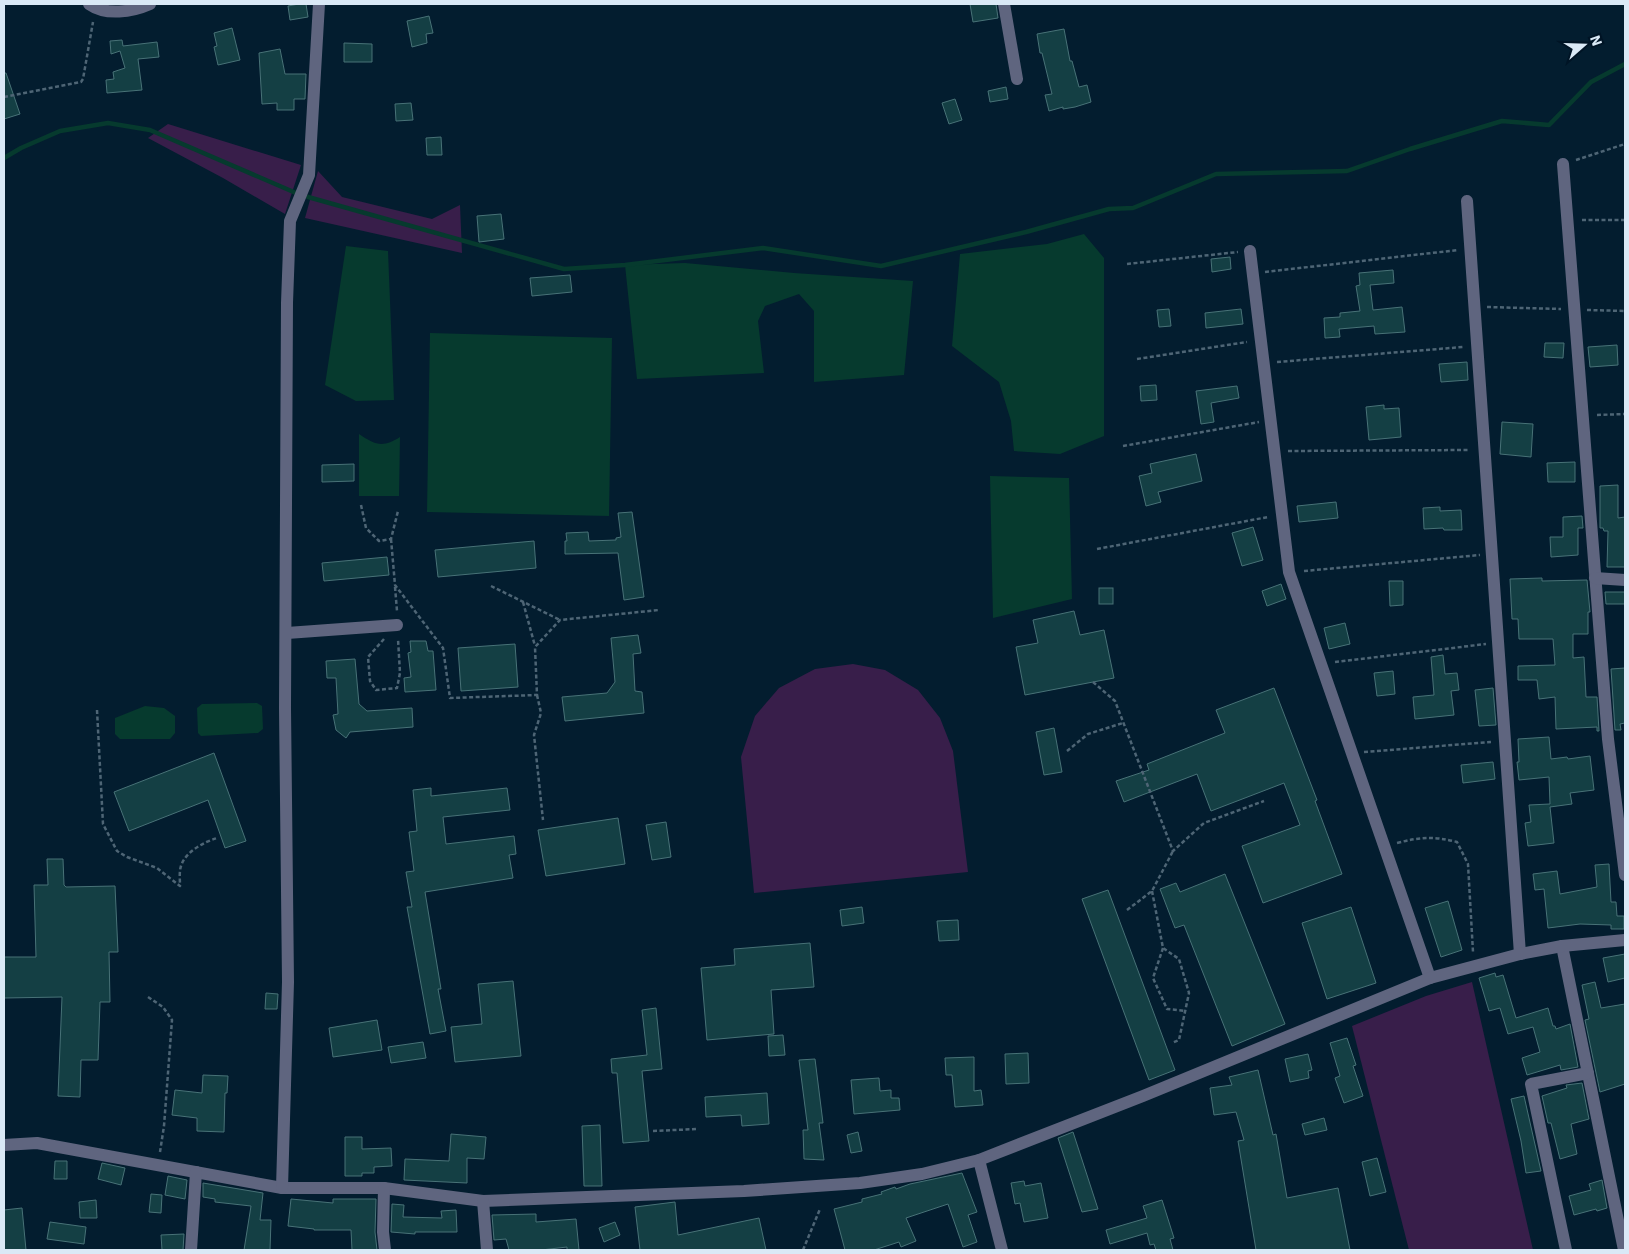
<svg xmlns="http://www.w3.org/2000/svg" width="1629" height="1254" viewBox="0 0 1629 1254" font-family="'IBM Plex Sans',sans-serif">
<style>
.green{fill:#381e4a}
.water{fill:#063a2e}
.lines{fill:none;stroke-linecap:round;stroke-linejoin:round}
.stream{stroke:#063a2e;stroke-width:4.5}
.building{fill:#143f44;stroke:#487277}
.path{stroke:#4e6575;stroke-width:2.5;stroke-dasharray:4 2.5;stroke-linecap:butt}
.minor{stroke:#5f657f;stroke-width:12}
</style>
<rect width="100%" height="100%" fill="#031d2f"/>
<g class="green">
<path d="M168,124L301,165L285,214L223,178L148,138Z"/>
<path d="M318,171L342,197L432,219L460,205L462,253L305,218Z"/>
<path d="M853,664L885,670L918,690L940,718L953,751L968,872L754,893L741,757L755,716L779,688L815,669Z"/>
<path d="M1472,982L1533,1250H1409L1352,1026L1426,996Z"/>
</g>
<g class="water">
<path d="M1084,234L1104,258V436L1060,454L1014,451L1011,421L999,382L952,346L960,254L1047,244Z"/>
<path d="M346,246L388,251L394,400L356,401L325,385Z"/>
<path d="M685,263L794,273L913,281L904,375L814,382V311L799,294L765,306L758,321L764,373L637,379L625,265Z"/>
<path d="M430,333L612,338L609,516L427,512Z"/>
<path d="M359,434C375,445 383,448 400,437L399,496H359Z"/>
<path d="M990,476L1069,478L1072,599L993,618Z"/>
<path d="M257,703L262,706L263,729L258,733L201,736L198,733L197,708L202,704Z"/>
<path d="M145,706L164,708L175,716V733L170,739H120L115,734V718Z"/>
</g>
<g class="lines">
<g class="stream">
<path d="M4,158L21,148L60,131L108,123L150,130L296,193"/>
<path d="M308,197L564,269L625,265L763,248L881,266L1026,232L1109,209L1133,208L1216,174L1347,171L1410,149L1502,121L1549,125L1591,82L1625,64"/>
</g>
</g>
<g class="building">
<path d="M299,4H306L308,17L290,20L288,6Z"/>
<path d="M970,4H996L998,18L973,22Z"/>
<path d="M429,16L433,33L426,34L427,43L412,47L407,21Z"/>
<path d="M232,28L240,60L218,65L214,47L217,46L214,33Z"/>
<path d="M1064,29L1070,61H1072L1079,87L1087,85L1091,102L1075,107L1063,109V107L1049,111L1045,95L1052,94L1042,53H1040L1037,34Z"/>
<path d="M122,40L123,46L157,42L159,57L138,59L142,90L107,93L106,80L114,79L113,72L125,68L120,51L111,54L110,41Z"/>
<path d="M344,43L372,44V62H344Z"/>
<path d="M280,49L285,74H306L305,99H294V110H277V103L262,104L259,53Z"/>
<path d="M4,73H6L20,114L4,119Z"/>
<path d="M1006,87L1008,99L990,102L988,91Z"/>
<path d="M955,99L962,120L949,124L942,103Z"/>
<path d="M411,103L413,120L396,121L395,104Z"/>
<path d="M441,137L442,155H427L426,138Z"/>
<path d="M501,214L504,239L479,242L477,216Z"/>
<path d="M1230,257L1231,269L1212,272L1211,259Z"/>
<path d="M1393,270L1394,283L1370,285L1373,310L1402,307L1405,332L1375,334L1374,326L1339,329L1340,337L1325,338L1324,318L1340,317V313L1360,311L1356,286L1360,285L1359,273Z"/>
<path d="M570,275L572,292L532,296L530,278Z"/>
<path d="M1169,309L1171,326L1159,327L1157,310Z"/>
<path d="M1241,309L1243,324L1206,328L1205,313Z"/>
<path d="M1545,343H1564L1563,358L1544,357Z"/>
<path d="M1617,345L1618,365L1590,367L1588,347Z"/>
<path d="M1467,362L1468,380L1441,382L1439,364Z"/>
<path d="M1156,385L1157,400L1141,401L1140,386Z"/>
<path d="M1237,386L1239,398L1211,403L1214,422L1201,424L1196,391Z"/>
<path d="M1384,405V409L1399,408L1401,437L1369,440L1366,407Z"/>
<path d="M1502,422L1533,424L1531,457L1500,454Z"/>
<path d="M1196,454L1202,481L1158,492L1161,502L1146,506L1139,476L1152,473L1150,464Z"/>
<path d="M1575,462V482H1548L1547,463Z"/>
<path d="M354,464V481L322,482V465Z"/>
<path d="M1618,485V518L1625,517V567H1607L1608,531H1604L1603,528H1600V486Z"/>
<path d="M1336,502L1338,518L1299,522L1297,506Z"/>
<path d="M1440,507V511L1461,510L1462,530H1444L1443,528L1424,529L1423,508Z"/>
<path d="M632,512L644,597L624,600L618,553L565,554V541H567L566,533L588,532L589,541L616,540V538L621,537L618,513Z"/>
<path d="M1582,516L1583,528H1578V555L1551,557L1550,537H1563V517Z"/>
<path d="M1253,527L1263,560L1242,566L1232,533Z"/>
<path d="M534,541L536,568L438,577L435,550Z"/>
<path d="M387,557L389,575L324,581L322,563Z"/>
<path d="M1542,578V581L1587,580L1590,612H1588V634H1573V658L1584,657L1586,697H1597L1599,731H1597V727L1556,729L1555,697L1539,699L1537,680H1518V666L1555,665L1553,639H1519L1518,619H1512L1510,579Z"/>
<path d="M1389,581H1403V605L1390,606Z"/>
<path d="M1281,584L1286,599L1267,606L1262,591Z"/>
<rect x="1099" y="588" width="14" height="16"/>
<path d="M1605,592H1625V604H1606Z"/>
<path d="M1074,611L1080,635L1104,630L1114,678L1025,695L1016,647L1038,643L1033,620Z"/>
<path d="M1345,623L1350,644L1329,649L1324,628Z"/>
<path d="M638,635L641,653L633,654L635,691L642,692L644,713L565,721L562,697L607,693L615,682L611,638Z"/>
<path d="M410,641H426L428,651H433L436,690L405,692L404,678L411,677L408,653L411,652Z"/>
<path d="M515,644L518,687L461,691L458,648Z"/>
<path d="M1443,655L1445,674L1457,673L1459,690L1451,691L1454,715L1415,719L1413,697L1434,695L1431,657Z"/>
<path d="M355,659L359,704L367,711L412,708L413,727L350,732L346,738L336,730L333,715L338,714L336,678H327L326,661Z"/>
<path d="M1625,668V723L1620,724L1621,730H1615L1611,669Z"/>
<path d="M1393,671L1395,694L1377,696L1374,673Z"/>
<path d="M1274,688L1317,800L1315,801L1342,874L1263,903L1242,846L1300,825L1284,783L1211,811L1197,774L1124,802L1116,781L1149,770L1147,764L1225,733L1216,710Z"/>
<path d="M1493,688L1496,725L1479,726L1475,690Z"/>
<path d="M1054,728L1062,772L1044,775L1036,732Z"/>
<path d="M1549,737L1551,759L1567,757L1568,759L1590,756L1594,790L1570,793L1572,804L1550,807L1554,843L1528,846L1525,823L1531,822L1529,805L1550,804L1549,777L1519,780L1517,762H1519L1518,739Z"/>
<path d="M214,753L246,841L225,848L208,800L129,831L114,792Z"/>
<path d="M1493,762L1495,779L1463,783L1461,765Z"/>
<path d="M431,788V796L507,788L510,810L443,817L446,844L514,836L516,854L509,855L513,878L425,892L441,989H438L446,1031L430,1034L407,907H412L406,872L414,871L409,832L417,831L413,790Z"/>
<path d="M618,818L625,864L546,876L538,830Z"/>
<path d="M666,822L671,857L652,860L646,825Z"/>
<path d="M47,859H63L64,885L66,887L115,886L118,952H109L110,1002H100L98,1060H81L80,1097L58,1096L62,997L4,998V957H36L34,885H48Z"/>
<path d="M1609,864L1611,902H1616L1617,916H1624V929H1611V925L1580,924L1548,928L1544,889L1535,890L1533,874L1557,871L1560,894L1597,887L1595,865Z"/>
<path d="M1225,874L1285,1024L1232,1046L1184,925L1175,928L1160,889L1176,883L1180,892Z"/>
<path d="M1108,890L1175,1070L1149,1080L1082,899Z"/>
<path d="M1448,901L1462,950L1441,957L1425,908Z"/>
<path d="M862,907L864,923L842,926L840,910Z"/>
<path d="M1351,907L1376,983L1327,999L1302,923Z"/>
<path d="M958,920L959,940L939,941L937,921Z"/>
<path d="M810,943L814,987L771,990L774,1034L707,1040L701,968L735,965L734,949Z"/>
<path d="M1625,954V978L1608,982L1603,958Z"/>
<path d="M1495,973L1496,977L1503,975L1516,1018L1548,1008L1553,1026H1555L1556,1029L1570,1024L1578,1067L1561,1070L1560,1065L1527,1075L1522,1058L1540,1052L1533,1027L1508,1034L1500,1008L1489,1011L1479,978Z"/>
<path d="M513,981L521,1056L455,1062L451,1027L482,1024L478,984Z"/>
<path d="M1595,982L1601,1008L1625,1004V1084L1600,1092L1585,1020L1589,1019L1582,985Z"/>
<path d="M266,993L278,994L277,1009H265Z"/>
<path d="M656,1008L662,1069L642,1071L649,1141L623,1143L617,1073H612L611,1059L647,1055L642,1010Z"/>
<path d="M377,1020L382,1050L333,1057L329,1028Z"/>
<path d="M783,1035L785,1055L769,1056L768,1036Z"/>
<path d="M1347,1038L1356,1065L1353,1066L1363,1096L1344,1103L1335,1078L1340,1076L1330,1043Z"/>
<path d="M423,1042L426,1058L391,1063L388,1047Z"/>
<path d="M1028,1053L1029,1083L1006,1084L1005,1054Z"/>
<path d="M1308,1054L1312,1070L1308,1071L1309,1078L1290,1082L1285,1059Z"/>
<path d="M974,1057V1091L981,1090L983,1105L955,1107L952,1075H946L945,1058Z"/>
<path d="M815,1059L823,1123H819L824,1160L804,1159L803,1130H808L799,1060Z"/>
<path d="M1258,1070L1273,1135L1276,1134L1287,1198L1338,1188L1350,1250H1256L1238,1141L1244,1140L1236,1112L1214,1115L1210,1088L1232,1085L1229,1077Z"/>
<path d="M203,1075L228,1076L227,1093H225L224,1132L197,1131V1118L172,1115L175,1090L202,1093Z"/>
<path d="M879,1078L880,1091L891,1090V1098H899L900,1110L854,1114L851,1080Z"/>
<path d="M1582,1083L1589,1119L1571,1124L1577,1154L1560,1159L1551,1123H1548L1542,1096L1567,1088L1566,1085Z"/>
<path d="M767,1093L769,1124L742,1126L741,1115L706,1117L705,1097Z"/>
<path d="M1524,1096L1541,1171L1526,1173L1521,1141L1511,1099Z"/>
<path d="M1324,1118L1327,1130L1305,1135L1302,1124Z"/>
<path d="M600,1125L602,1186H584L582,1126Z"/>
<path d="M858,1132L862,1151L851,1153L847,1135Z"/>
<path d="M1073,1132L1098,1209L1082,1212L1058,1138Z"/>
<path d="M451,1134L486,1137L484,1159L467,1158V1183L404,1180L405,1159L449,1161Z"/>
<path d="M345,1137H362V1149L391,1148L392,1166L374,1167V1173H362V1176H345Z"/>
<path d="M1377,1158L1386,1192L1370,1196L1362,1162Z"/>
<path d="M55,1161H67V1179H54Z"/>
<path d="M102,1163L125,1168L121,1185L98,1179Z"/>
<path d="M962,1173L977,1212L968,1215L977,1242L963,1247L948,1204L906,1218L916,1241L901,1247L899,1242L874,1250H845L834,1209L862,1202V1199L882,1194L881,1192L895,1187L896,1189L910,1184Z"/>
<path d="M168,1176L187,1180L185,1199L165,1195Z"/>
<path d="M1602,1180L1607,1208L1597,1211L1596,1209L1574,1215L1569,1196L1591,1190L1589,1184Z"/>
<path d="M1024,1181L1025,1186L1041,1183L1048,1218L1024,1222L1020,1203L1015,1204L1011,1183Z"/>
<path d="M203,1183L263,1193L260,1220H271L270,1250H244L251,1206L215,1202V1199L203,1197Z"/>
<path d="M151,1194L162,1195L161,1213L149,1212Z"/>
<path d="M291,1199L333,1203V1199H376L375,1232L377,1250H352L351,1230H314V1229L288,1226Z"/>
<path d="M96,1200L97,1218H80L79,1202Z"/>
<path d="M1162,1200L1174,1238L1170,1239L1173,1250H1156L1154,1244L1150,1245L1147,1233L1110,1244L1106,1230L1147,1218L1143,1206Z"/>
<path d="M675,1202L678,1235L759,1218L766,1250H640L635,1207Z"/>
<path d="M392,1204L404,1205L403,1217L442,1218L441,1211L456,1210L457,1232H415V1234L391,1232Z"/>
<path d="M22,1208L26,1250H4V1210Z"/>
<path d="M536,1214V1222L576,1219L579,1250H567V1247L541,1250H509L506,1239L494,1240L492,1215Z"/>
<path d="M50,1222L86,1227L84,1244L47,1239Z"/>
<path d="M615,1222L620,1235L604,1242L599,1228Z"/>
<path d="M184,1234L183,1250H162L161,1235Z"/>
</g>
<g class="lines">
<g class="path">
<path d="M4,97L81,82L83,79L93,22"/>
<path d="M1576,160L1625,144"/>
<path d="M1582,220H1625"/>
<path d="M1127,264L1238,252"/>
<path d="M1265,272L1458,250"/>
<path d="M1487,307L1561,309"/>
<path d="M1587,310L1625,311"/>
<path d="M1137,359L1247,342"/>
<path d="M1277,362L1463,347"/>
<path d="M1597,415L1625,414"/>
<path d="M1123,446L1259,422"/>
<path d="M1288,451L1470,450"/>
<path d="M361,505L366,528L379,541L391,539L398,511"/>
<path d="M391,539L395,585L443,648L450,698L537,695L535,647L560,620L659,610"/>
<path d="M1097,549L1268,517"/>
<path d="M1304,571L1480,555"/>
<path d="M491,586L560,620"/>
<path d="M395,587L397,611"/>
<path d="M523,602L535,646"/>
<path d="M384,639L368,657L370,681L376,690L397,688L400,673L398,639"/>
<path d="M1335,662L1486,644"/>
<path d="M1093,682L1115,701L1173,851L1204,823L1264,801"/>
<path d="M537,695L541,713L534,735L543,820"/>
<path d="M97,710L103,824L117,851L127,857L157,868L180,886C180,880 179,872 181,866C185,852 204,842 217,838"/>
<path d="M1067,751L1088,734L1123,723"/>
<path d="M1364,752L1491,742"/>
<path d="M1397,843C1420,837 1434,836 1457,842L1468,864L1473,952"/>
<path d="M1152,891L1163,948L1179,959L1189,993L1179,1040L1172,1043"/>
<path d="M1127,910L1152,891L1173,851"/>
<path d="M1163,948L1153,978L1167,1009L1186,1011"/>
<path d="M148,997L163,1007L172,1020L164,1126L160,1152"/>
<path d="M653,1131L697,1129"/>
<path d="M803,1250L820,1209"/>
</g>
<g class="minor">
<path d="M89,4C106,16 132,12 150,4"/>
<path d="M1004,4L1017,79"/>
<path d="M1563,164L1608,739L1625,875"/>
<path d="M1467,201L1520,954"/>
<path d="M1250,251L1289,572L1430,978"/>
<path d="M1595,578L1625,580"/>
<path d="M287,633L397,625"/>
<path d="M1562,946L1624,1250"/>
<path d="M4,1145L37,1143L282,1188H384L483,1201L744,1191L860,1183L922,1174L979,1160L1143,1096L1430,978L1520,954L1562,946L1625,940"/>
<path d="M979,1160L1002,1250"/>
<path d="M282,1188L288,982L285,708L287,303L290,221L309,175L319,4"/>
<path d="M384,1188L383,1232L385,1250"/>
<path d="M483,1201L487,1250"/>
<path d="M191,1250L196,1172"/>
<path d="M1566,1250L1531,1084L1588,1073"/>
</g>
</g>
<rect width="1629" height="1254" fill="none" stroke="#dae9f6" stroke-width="10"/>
<g transform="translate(1584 45) rotate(70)" stroke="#001425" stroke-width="4" paint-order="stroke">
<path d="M0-4L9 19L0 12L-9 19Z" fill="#dae9f6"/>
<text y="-8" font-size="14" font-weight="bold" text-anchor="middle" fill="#dae9f6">N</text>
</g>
</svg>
